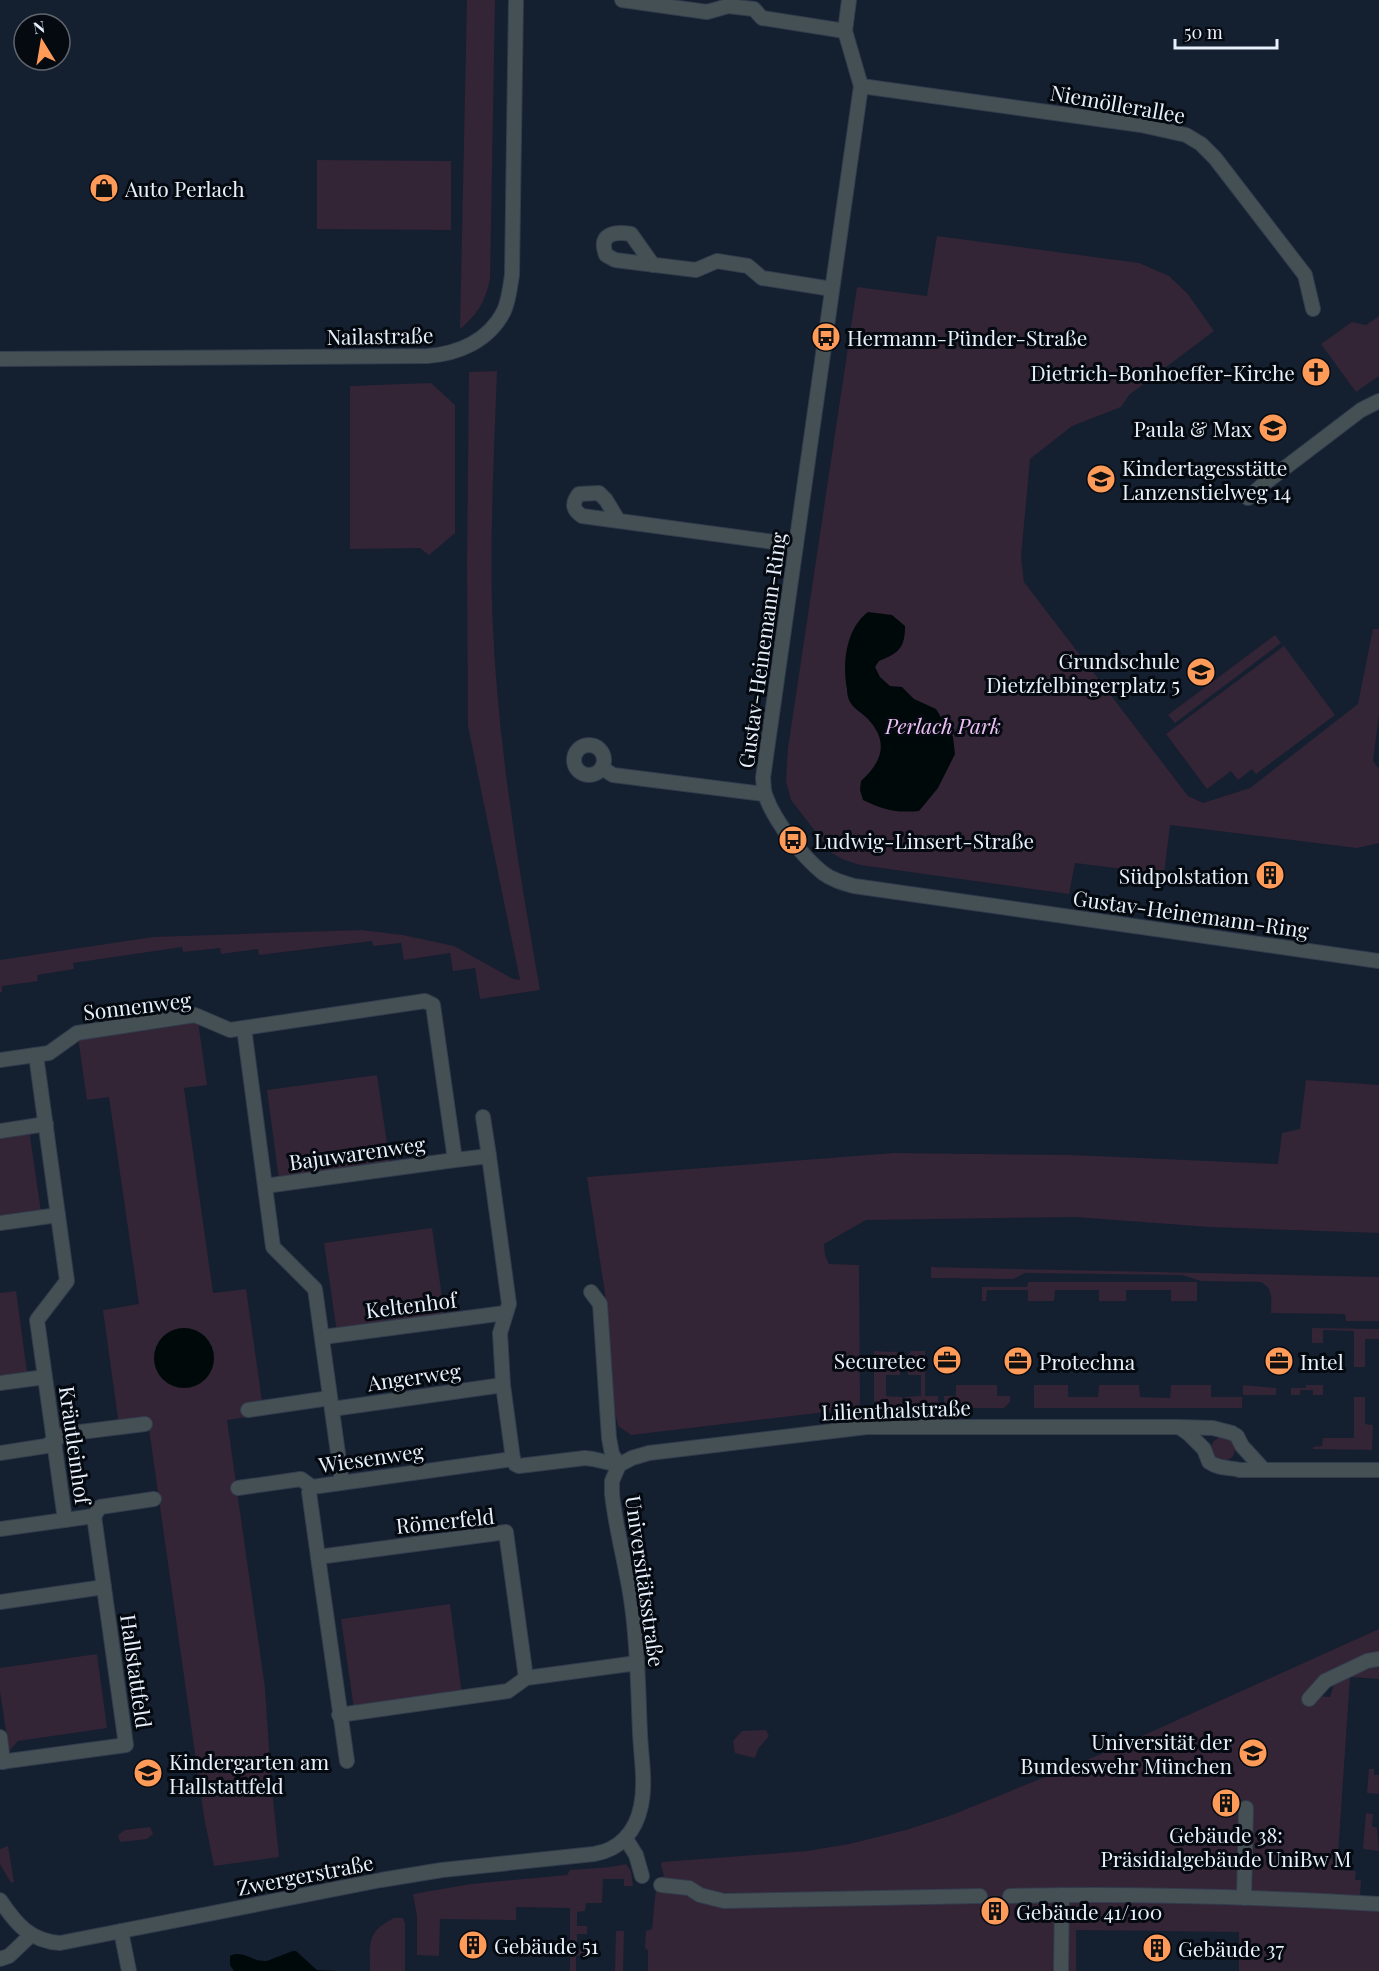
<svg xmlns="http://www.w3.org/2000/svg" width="1379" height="1971" viewBox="0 0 1379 1971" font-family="'Playfair Display',serif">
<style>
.green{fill:#332436}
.water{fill:#00090a}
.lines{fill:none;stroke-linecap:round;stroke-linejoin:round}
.street-casing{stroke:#323c4d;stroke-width:16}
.street{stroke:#455055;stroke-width:14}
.labels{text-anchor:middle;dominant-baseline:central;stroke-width:6;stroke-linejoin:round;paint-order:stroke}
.street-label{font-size:21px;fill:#e8f0fc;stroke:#050910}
.poi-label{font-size:21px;fill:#e8f0fc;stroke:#050910;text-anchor:start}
.park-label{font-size:21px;font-style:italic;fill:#edc1f6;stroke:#050910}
</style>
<rect width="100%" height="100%" fill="#141f30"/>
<g class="green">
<path d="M467,0H495L490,278C486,300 478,314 460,329Z"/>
<path d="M317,160L451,161V230L317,229Z"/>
<path d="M937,236L1139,263L1169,276L1187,293L1214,331L1129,395L1121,407L1072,426L1030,459L1021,557L1024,582L1188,796L1203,803L1250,788L1358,704L1373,629H1379V714L1373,761L1379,769V843L1357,848L1170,825L1164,874L1075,863L1069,894L860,865L842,859L832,853L791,800L786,781L788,748L857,287L927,296Z"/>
<path d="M1379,316V376L1356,392L1321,344L1352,322L1366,325Z"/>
<path d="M497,371C494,457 489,544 493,630C499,751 519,871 540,990L480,999L475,968L453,971L450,953L404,960L401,943L373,946L372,941L259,955L258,949L221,954L220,948L183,952L182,947L73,963L74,969L37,975L38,981L2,986V992H0V960L153,937L361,930L403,935L454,946L513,979L520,980L468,726L467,564L469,372Z"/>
<path d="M431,383L455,405V533L429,555L420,548L350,549V386Z"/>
<path d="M1275,635L1281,643L1175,723L1168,715Z"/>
<path d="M1284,646L1335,715L1256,774L1252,769L1238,780L1231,771L1207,789L1166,734Z"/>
<path d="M198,1021L207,1085L184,1088L213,1293L246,1289L262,1401L246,1404L247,1417L227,1420L265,1688L271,1779L279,1857L214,1866L204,1817L149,1429L120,1433L103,1310L139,1304L109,1097L87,1100L78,1038Z"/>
<path d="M377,1075L390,1164L279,1180L267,1090Z"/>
<path d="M1306,1080L1379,1085V1233L1210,1227L1075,1217L866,1220L824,1244L825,1255L829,1264L859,1265L860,1408L631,1435L618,1426L614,1407L605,1293L587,1177L894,1153L1071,1155L1278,1164L1282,1133L1300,1129Z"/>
<path d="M29,1129L41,1212L0,1218V1134Z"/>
<path d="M432,1228L445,1317L337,1333L324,1243Z"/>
<path d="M931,1267L1379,1277V1321H1346L1345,1314L1271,1313C1271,1301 1274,1287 1260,1282L1201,1281L1182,1275L1025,1273L1013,1279L931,1278Z"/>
<path d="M1028,1282H1197V1301H1171V1290H1126V1301H1099V1290H1055L1054,1301H1028V1290H987L986,1301H982V1287H1027Z"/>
<path d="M16,1291L27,1372L0,1376V1293Z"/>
<path d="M1312,1328L1379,1329V1339H1365V1367H1354V1331L1323,1330V1343H1312Z"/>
<path d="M874,1351L898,1352L900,1356V1375H886V1396L902,1397V1408H874Z"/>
<path d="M911,1351H925V1396H938V1402L932,1408H905V1397L921,1396V1375H908V1355Z"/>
<path d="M956,1385H997V1396H1010V1402L1004,1408H949L944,1402V1396H956Z"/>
<path d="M1034,1385H1068V1397H1098L1099,1385H1139L1140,1397L1170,1398L1171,1385H1211V1397H1242V1408H1034Z"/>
<path d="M1243,1385L1276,1388V1395H1243Z"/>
<path d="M1306,1385H1323V1395H1313V1390H1300V1395H1291V1388H1306Z"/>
<path d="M1354,1397H1365V1424L1373,1425L1372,1450L1313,1449V1447L1322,1446L1323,1438H1354Z"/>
<circle cx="1223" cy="1449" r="12"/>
<path d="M450,1604L462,1694L354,1709L341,1619Z"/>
<path d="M1379,1629V1655L1374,1653L1313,1682L1309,1690L1303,1695L1330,1697L1335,1682L1379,1665V1679L1350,1677L1337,1870L1356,1871L1355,1880H1361L1360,1898L1379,1900V1971H1239V1932L1076,1930V1971H648V1950L645,1948L646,1931L652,1929L657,1878L664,1876L661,1865L662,1862L807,1851L849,1844L906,1830L952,1815L1111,1750Z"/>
<path d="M97,1654L107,1728L18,1741L9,1751L0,1691V1668Z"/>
<path d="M766,1730L769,1736L758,1749L755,1758L735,1753L733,1741L742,1731Z"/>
<path d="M1369,1769H1374V1775H1379V1794L1367,1793Z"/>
<path d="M1366,1813L1373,1814L1372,1826L1377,1828L1379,1851L1363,1849Z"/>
<path d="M150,1827L153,1834L147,1839L120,1842L118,1835L125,1830Z"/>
<path d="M8,1846L14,1882L11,1883L0,1864V1849Z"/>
<path d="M626,1864L631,1871L633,1886H624V1879H603L602,1903H586L585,1911L577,1912V1926H587V1934H577V1949H586V1956H576V1971H570V1908L516,1907V1920L440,1919L439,1956L417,1955V1916L413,1894L471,1884L567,1875L570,1870L611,1867Z"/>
<path d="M394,1918H403L405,1923V1971H370C370,1943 366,1932 394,1918Z"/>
<path d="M616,1931H624L623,1971H615Z"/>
</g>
<g class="water">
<path d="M868,612L892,615L905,626C905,648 899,653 879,661L875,667L880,677L890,686L902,687L914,699L936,709L953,737L955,754L938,788L919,811C895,813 884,810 863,800L860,790L861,781C883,761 889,741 867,718C862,713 854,709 850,702C848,699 847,693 847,689C842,664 846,628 868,612Z"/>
<circle cx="184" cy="1358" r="30"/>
<path d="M293,1951H296L317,1970L338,1971H234L230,1965V1956C242,1949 253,1962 266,1961C269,1961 286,1953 293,1951Z"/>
</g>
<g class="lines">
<g class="street-casing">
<g id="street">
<path d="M622,0L707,12L728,6L754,9L762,18L845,31"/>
<path d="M849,0L845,31L861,86L763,778C764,784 763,791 766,797C775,822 802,856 823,873C832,880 843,883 854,886L1379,961"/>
<path d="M861,86L1141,125L1186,135L1201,144L1215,158L1305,275L1313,309"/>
<path d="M653,265L631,234C614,231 598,234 606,255L615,260L696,270L717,261L748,266L762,278L832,289"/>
<path d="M0,359L427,356C458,354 489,341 504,311C509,300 510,287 512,275L516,0"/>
<path d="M1248,498L1265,483L1361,410L1379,401"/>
<path d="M618,520L606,500L599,493L579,494C572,503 572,509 582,516L796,545"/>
<circle cx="589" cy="760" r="15"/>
<path d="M602,768L613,775L764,794"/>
<path d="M244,1028L273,1247L315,1289L342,1482"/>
<path d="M36,1055L67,1281L37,1320L65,1520"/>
<path d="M0,1060L49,1053L77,1033L195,1015L230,1030L425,1001L433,1005L455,1160L489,1156L509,1304L500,1333L503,1385L513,1459L515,1464L519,1466L585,1458L593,1459L619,1465"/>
<path d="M483,1117L489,1156"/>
<path d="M0,1131L46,1124"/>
<path d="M265,1186L455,1160"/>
<path d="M0,1223L58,1215"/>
<path d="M591,1292L600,1304L609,1438L612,1454L619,1465"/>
<path d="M323,1337L505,1313"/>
<path d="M0,1383L45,1377"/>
<path d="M332,1409L503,1385"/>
<path d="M248,1410L330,1398"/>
<path d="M1179,1427L1189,1434L1204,1449L1209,1462C1219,1469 1229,1467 1240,1470H1379"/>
<path d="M0,1453L46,1446L64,1434L145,1424"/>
<path d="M619,1465L632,1458L649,1453L867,1427H1179L1213,1428L1232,1433L1237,1436L1242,1446L1264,1470"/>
<path d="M312,1487L309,1492L318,1557"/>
<path d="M238,1488L301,1479L312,1487L513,1459"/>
<path d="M0,1529L94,1516L100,1507L154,1499"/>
<path d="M0,1602L104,1587"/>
<path d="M1309,1699L1325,1681L1367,1661L1379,1659"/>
<path d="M339,1715L508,1691L526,1678L637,1663"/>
<path d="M0,1737L3,1762"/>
<path d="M347,1761L318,1557L506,1532L526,1678"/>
<path d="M0,1762L126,1745L94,1516"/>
<path d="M626,1839L636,1855L642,1876"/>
<path d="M661,1885L689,1888L700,1895L724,1901L980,1896"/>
<path d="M1010,1896C1133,1893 1257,1897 1379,1904"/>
<path d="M1244,1898L1246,1808"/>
<path d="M0,1900C16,1924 30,1941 60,1943L381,1880L442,1870L594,1854C620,1850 636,1831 641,1806C646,1782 641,1757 640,1733C638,1691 638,1648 632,1606C627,1568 616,1531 612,1494V1481L619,1465"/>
<path d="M121,1931L129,1971"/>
<path d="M0,1959L9,1956L30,1936"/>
<path d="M1061,1971L1062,1895"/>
</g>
</g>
<use href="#street" class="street"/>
</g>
<defs>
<g id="shop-disc" transform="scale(1.5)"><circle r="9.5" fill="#ff9b59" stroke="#050910"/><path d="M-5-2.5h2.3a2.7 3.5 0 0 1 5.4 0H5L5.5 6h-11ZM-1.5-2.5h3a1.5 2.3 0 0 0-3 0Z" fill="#111"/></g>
<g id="bus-disc" transform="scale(1.5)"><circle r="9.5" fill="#ff9b59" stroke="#050910"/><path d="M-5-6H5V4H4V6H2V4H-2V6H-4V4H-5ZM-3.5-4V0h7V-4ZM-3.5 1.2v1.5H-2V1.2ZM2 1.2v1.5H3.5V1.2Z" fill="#111"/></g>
<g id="church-disc" transform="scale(1.5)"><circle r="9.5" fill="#ff9b59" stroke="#050910"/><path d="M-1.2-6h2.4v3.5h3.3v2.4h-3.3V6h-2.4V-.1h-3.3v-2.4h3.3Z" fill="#111"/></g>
<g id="school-disc" transform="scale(1.5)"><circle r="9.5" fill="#ff9b59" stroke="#050910"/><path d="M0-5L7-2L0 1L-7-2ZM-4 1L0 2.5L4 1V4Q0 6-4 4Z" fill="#111"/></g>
<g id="building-disc" transform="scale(1.5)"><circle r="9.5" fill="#ff9b59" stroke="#050910"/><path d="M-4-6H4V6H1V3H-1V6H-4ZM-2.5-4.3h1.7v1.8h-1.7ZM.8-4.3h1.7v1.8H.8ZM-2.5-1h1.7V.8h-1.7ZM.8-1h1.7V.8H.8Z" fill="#111"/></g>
<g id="office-disc" transform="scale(1.5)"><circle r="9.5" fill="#ff9b59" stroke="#050910"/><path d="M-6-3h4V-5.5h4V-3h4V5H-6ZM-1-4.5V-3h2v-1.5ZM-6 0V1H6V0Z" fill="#111"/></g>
<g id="university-disc" transform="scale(1.5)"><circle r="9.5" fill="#ff9b59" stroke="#050910"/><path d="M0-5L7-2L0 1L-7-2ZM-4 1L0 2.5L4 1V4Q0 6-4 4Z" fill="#111"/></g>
</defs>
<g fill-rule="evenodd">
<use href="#shop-disc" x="104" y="188"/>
<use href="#bus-disc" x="826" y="337"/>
<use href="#church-disc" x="1316" y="372"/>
<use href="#school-disc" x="1273" y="428"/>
<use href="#school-disc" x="1101" y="479"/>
<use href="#school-disc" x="1201" y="672"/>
<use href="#bus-disc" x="793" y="840"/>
<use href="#building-disc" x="1270" y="875"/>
<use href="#office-disc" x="947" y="1360"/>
<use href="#office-disc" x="1018" y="1361"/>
<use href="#office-disc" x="1279" y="1361"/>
<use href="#university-disc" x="1253" y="1753"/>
<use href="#school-disc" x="148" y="1773"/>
<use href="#building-disc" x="1226" y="1803"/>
<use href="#building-disc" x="995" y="1911"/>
<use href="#building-disc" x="473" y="1945"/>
<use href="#building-disc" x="1157" y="1948"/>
</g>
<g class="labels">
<g class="street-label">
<text transform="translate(1118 103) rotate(10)">Niemöllerallee</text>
<text transform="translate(380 335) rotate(-1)">Nailastraße</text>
<text transform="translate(761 650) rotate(-82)">Gustav-Heinemann-Ring</text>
<text transform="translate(1191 913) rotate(8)">Gustav-Heinemann-Ring</text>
<text transform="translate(137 1005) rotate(-7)">Sonnenweg</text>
<text transform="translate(357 1152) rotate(-8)">Bajuwarenweg</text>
<text transform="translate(411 1304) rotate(-7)">Keltenhof</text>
<text transform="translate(414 1376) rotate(-8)">Angerweg</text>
<text transform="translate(896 1409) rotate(-2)">Lilienthalstraße</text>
<text transform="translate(76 1445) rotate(82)">Kräutleinhof</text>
<text transform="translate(371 1457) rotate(-8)">Wiesenweg</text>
<text transform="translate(445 1520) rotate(-6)">Römerfeld</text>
<text transform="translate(646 1581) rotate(82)">Universitätsstraße</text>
<text transform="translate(137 1671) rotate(82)">Hallstattfeld</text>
<text transform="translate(305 1874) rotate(-11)">Zwergerstraße</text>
</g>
<g class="poi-label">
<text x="125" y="188">Auto Perlach</text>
<text x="847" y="337">Hermann-Pünder-Straße</text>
<text x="1295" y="372" text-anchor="end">Dietrich-Bonhoeffer-Kirche</text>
<text x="1252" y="428" text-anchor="end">Paula &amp; Max</text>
<text x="1122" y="467">Kindertagesstätte<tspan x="1122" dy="24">Lanzenstielweg 14</tspan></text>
<text x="1180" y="660" text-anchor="end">Grundschule<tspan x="1180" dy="24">Dietzfelbingerplatz 5</tspan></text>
<text x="814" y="840">Ludwig-Linsert-Straße</text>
<text x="1249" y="875" text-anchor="end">Südpolstation</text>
<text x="926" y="1360" text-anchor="end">Securetec</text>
<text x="1039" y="1361">Protechna</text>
<text x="1300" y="1361">Intel</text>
<text x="1232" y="1741" text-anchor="end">Universität der<tspan x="1232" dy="24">Bundeswehr München</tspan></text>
<text x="169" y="1761">Kindergarten am<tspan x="169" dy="24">Hallstattfeld</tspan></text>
<text x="1226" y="1834" text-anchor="middle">Gebäude 38:<tspan x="1226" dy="24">Präsidialgebäude UniBw M</tspan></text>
<text x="1016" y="1911">Gebäude 41/100</text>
<text x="494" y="1945">Gebäude 51</text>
<text x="1178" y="1948">Gebäude 37</text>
</g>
<g class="park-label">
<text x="943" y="725">Perlach Park</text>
</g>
</g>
<g transform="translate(42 42) rotate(349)"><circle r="28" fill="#050910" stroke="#60656e" stroke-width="1.5"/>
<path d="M0-4.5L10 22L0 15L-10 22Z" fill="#ff9b59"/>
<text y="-9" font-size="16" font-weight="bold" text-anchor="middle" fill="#e8f0fc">N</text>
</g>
<path d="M1175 39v9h102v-9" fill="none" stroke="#e8f0fc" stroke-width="3"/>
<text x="1184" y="39" font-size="18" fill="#e8f0fc" stroke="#050910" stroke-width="4.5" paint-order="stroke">50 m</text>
</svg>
